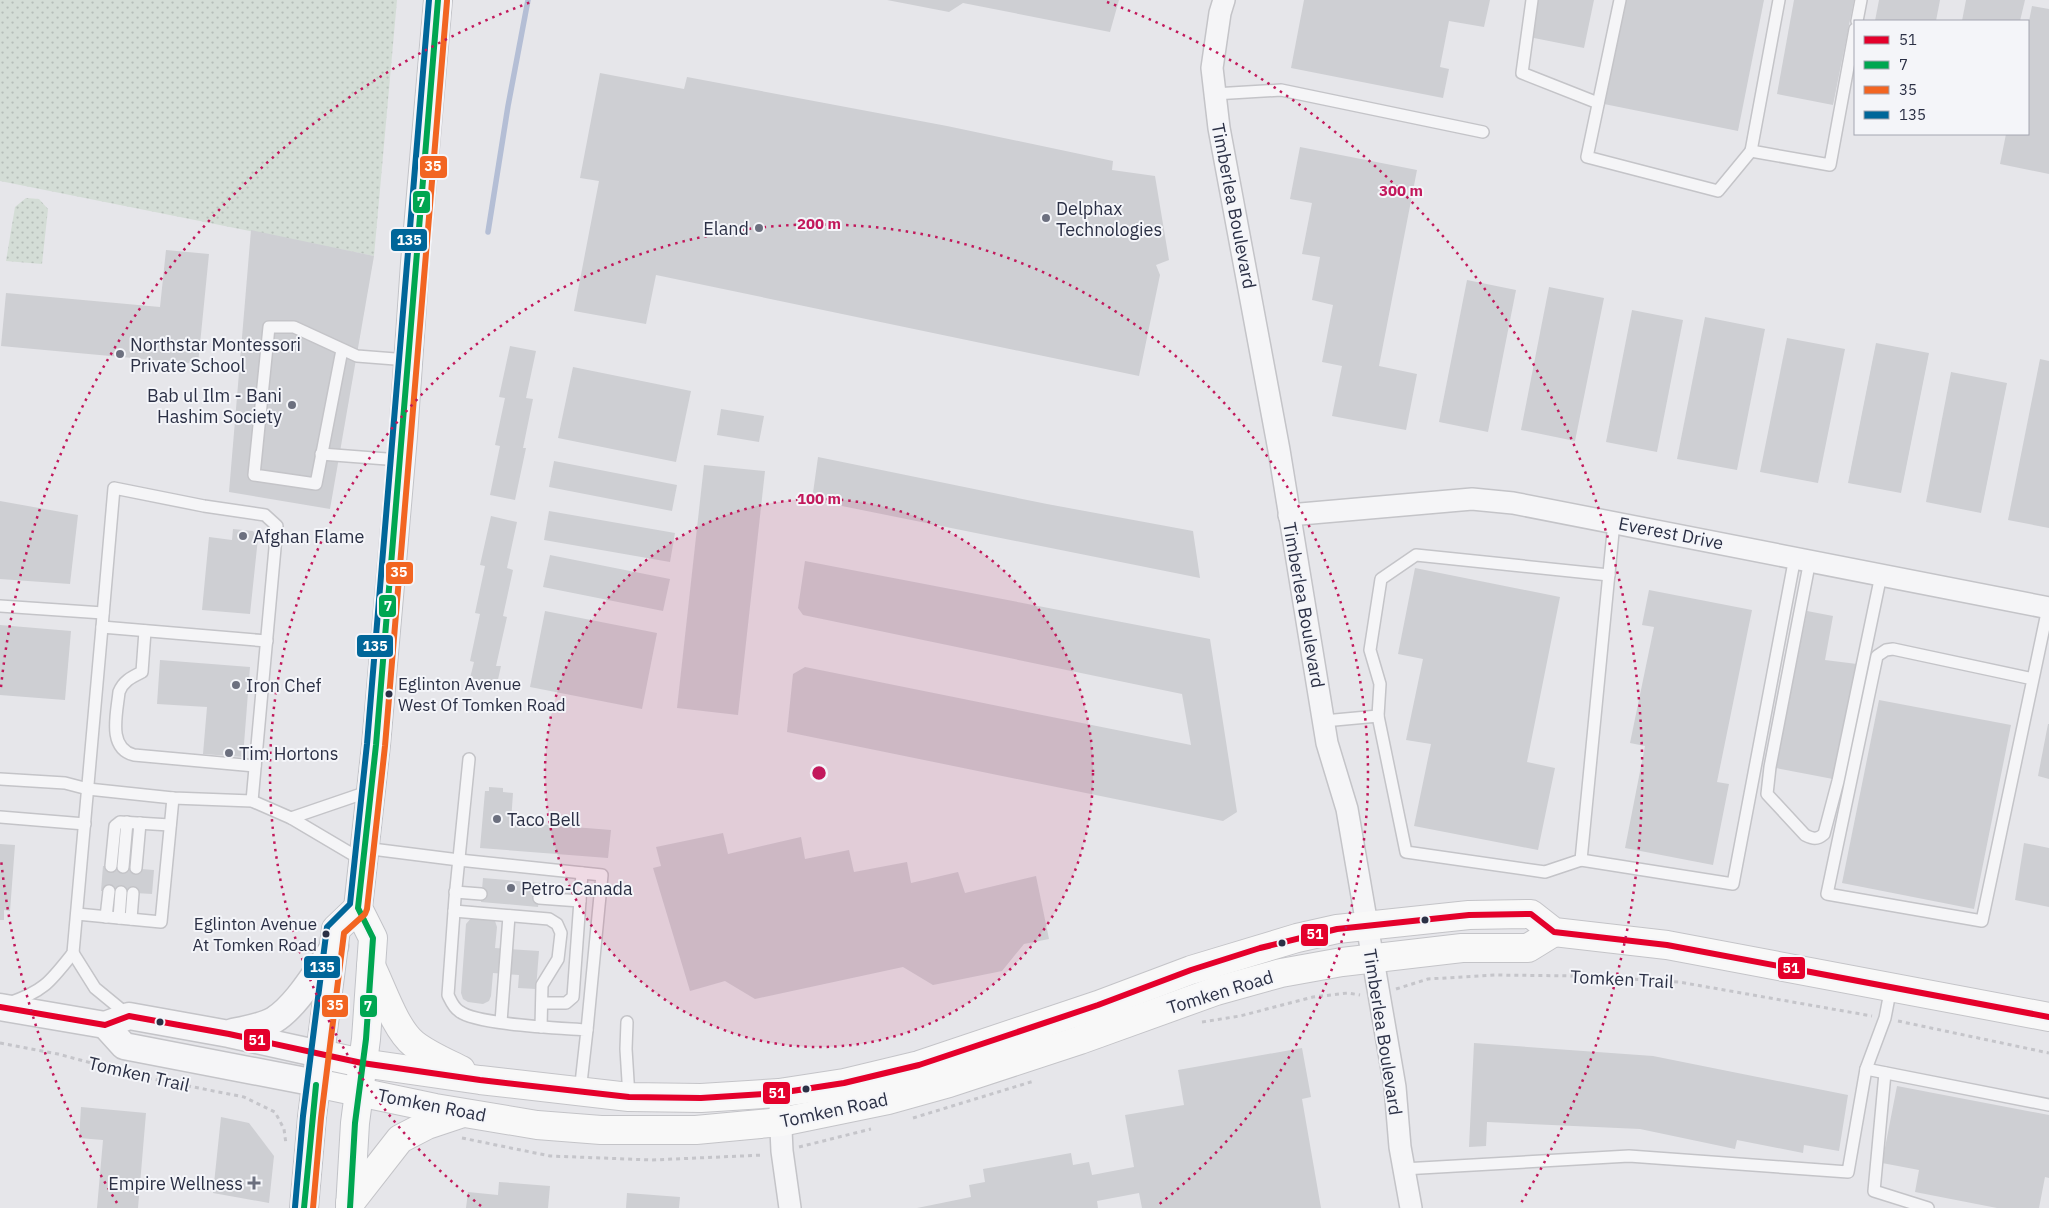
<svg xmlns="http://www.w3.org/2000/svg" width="2049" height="1208" viewBox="0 0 2049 1208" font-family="'IBM Plex Sans',sans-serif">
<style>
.grass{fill:url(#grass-dots)}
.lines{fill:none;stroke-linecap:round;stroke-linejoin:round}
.stream{stroke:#b4bed5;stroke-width:5.5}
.building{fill:#cecfd3}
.service-casing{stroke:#c4c4c8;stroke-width:14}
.minor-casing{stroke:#c4c4c8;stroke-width:24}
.tertiary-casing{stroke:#c4c4c8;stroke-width:29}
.secondary-casing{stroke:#c4c4c8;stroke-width:30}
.primary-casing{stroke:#c2c3c8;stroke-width:30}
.path{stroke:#c5c5ca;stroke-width:3;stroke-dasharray:4 4;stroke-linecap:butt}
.service{stroke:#f5f5f7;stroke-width:11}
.minor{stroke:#f5f5f7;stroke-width:21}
.tertiary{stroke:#f5f5f7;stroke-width:26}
.secondary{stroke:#f8f8f8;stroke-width:28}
.primary{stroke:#f8f8f8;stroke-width:28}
.bus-1-casing{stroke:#f4f5f9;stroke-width:10}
.bus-2-casing{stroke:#f4f5f9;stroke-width:10}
.bus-3-casing{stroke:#f4f5f9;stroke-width:10}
.bus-4-casing{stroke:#f4f5f9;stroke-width:10}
.bus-1{stroke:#e4002b;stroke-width:6}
.bus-2{stroke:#00a651;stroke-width:6}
.bus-3{stroke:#f26522;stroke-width:6}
.bus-4{stroke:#069;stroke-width:6}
.ring{fill:none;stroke:#c2185b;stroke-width:2.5;stroke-dasharray:2.5 5}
.poi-dot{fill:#6c707f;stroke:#f4f5f9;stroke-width:2}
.bus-dot{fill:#2b3045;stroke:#f4f5f9;stroke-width:2}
.labels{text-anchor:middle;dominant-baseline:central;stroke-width:4;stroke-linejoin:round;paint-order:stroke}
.bus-label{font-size:17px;fill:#2b3045;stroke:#f4f5f9;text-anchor:start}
.street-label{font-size:18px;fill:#2b3045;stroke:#f4f5f9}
.poi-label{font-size:18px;fill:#2b3045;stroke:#f4f5f9;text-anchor:start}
.centre{fill:#c2185b;stroke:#f4f5f9;stroke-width:2.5}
.ring-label{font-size:15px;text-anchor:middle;font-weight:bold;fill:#c2185b;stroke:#f4f5f9;stroke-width:4;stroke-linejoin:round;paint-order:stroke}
.line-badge{stroke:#f4f5f9;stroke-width:2}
.badge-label{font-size:14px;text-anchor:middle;font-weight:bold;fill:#fff}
</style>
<defs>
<pattern id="grass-dots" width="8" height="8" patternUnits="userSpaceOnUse" patternTransform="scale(1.25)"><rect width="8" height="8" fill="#d4ddd6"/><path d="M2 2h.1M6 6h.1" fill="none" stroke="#b6beb9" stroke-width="1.8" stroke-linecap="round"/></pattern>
</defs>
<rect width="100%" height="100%" fill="#e6e6ea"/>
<g class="grass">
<path d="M0,0H397L374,256L0,181Z"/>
<path d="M26,198L39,199L48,209L42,264L6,261L15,207Z"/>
</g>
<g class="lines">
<path class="stream" d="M488,232L508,106L528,0"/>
</g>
<g class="building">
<path d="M887,0H1119L1110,32L963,3L949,12Z"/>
<path d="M1304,0H1490L1484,27L1449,21L1440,67L1449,69L1443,98L1291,68Z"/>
<path d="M1536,0H1594L1584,48L1529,37Z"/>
<path d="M1625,0H1764L1738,131L1604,104Z"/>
<path d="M1794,0H1854L1833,105L1777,94Z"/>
<path d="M1879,0H1940L1936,21H1875Z"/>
<path d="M1966,0H2025L2020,21H1962Z"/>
<path d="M2032,6L2049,9V174L2000,164L2006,134H2028V26Z"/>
<path d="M600,73L684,89L687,77L947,126L1113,161L1112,170L1155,176L1169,260L1156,265L1160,275L1139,376L656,275L646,324L574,311L599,181L580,178Z"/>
<path d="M1300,147L1417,170L1379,366L1417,374L1406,430L1332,416L1342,366L1322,362L1333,305L1312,300L1320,257L1302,254L1312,203L1290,199Z"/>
<path d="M251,230L374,256L330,509L229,492Z"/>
<path d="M166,250L209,254L198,364L1,346L6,293L160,307Z"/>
<path d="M1467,280L1516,290L1488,432L1439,422Z"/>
<path d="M1549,287L1604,298L1575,441L1521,430Z"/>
<path d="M1632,310L1683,320L1657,452L1606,442Z"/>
<path d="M1705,317L1765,329L1737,470L1677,459Z"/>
<path d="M1787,338L1845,349L1818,483L1760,472Z"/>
<path d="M1876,343L1929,353L1901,493L1848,483Z"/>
<path d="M510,346L536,351L526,398L533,399L523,448H526L515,500L490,495L500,446L495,445L505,398L499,397Z"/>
<path d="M2040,359L2049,361V528L2008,520Z"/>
<path d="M573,367L691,391L676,462L558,438Z"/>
<path d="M1951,372L2007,383L1981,513L1926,502Z"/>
<path d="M721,409L764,416L759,442L717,435Z"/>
<path d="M818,457L1047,504L1193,531L1200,578L812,500Z"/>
<path d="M554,461L677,485L672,511L549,487Z"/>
<path d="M704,465L765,471L738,715L677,708Z"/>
<path d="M0,501L78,515L70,584L0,579Z"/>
<path d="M549,511L675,533L670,562L544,540Z"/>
<path d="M491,516L517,522L507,568L513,570L503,616L507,617L496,666H501L497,684L470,678L474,662L470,661L480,614L475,613L485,566L480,565Z"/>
<path d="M233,529L253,531L258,538L250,614L202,610L209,537L232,540Z"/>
<path d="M550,555L670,579L663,611L543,587Z"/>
<path d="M805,561L1210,639L1237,812L1223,821L787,732L793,674L805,667L1191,745L1182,694L803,615L798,608Z"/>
<path d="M1415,568L1560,597L1527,762L1555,768L1538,850L1414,826L1431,744L1406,740L1423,659L1398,654Z"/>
<path d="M1649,590L1752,610L1717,782L1729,784L1713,865L1625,848L1645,746L1630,743L1654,627L1642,625Z"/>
<path d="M545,611L657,633L642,709L530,687Z"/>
<path d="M1807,611L1833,616L1825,660L1857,664L1833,779L1776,768Z"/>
<path d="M0,625L71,631L65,700L0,695Z"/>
<path d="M160,660L250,667L243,757L203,754L207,707L157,704Z"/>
<path d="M1879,700L2011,725L1974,909L1842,883Z"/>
<path d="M2048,724H2049V779L2038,776Z"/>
<path d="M489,787L503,788V792L513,793L511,822L611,830L608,858L480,848L485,791H489Z"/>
<path d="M723,833L728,854L801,837L805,859L849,850L854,872L907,862L911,883L958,872L965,893L1036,876L1049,939L1024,944L1002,971L933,985L903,967L755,999L725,981L690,991L653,868L661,866L656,847Z"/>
<path d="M2024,843L2049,848V907L2015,900Z"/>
<path d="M0,844L15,845L10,911L4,910V920H0Z"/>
<path d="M103,866L154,870L152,894L101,891Z"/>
<path d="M483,878L541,883L538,907L481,902Z"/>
<path d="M472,917L493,919L495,921L497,927L495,948L539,951L536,989L518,988L519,975L493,973L491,996L489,1001L483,1004L468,1002L463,999L461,993L466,924Z"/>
<path d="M1474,1043L1653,1056L1848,1095L1839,1151L1804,1145L1803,1153L1737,1140L1735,1149L1640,1129L1487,1122L1486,1146L1469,1147Z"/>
<path d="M1302,1048L1311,1097L1302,1099L1321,1208H1142L1139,1193L1097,1201L1098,1208H917L971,1197L969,1185L985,1182L983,1169L1071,1153L1073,1165L1089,1162L1092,1175L1134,1167L1125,1115L1184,1105L1178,1070Z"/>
<path d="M1897,1086L2049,1115V1178L2045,1177L2039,1208H1997L1915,1192L1919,1170L1882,1163Z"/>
<path d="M81,1107L146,1113L138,1208H97L103,1140L79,1138Z"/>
<path d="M221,1117L249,1123L274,1156L269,1203L213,1193Z"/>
<path d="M499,1182L550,1186L548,1208H466L468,1192L498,1195Z"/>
<path d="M627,1193L680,1197L679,1208H626Z"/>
</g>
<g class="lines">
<g class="service-casing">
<g id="service">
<path d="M1532,0L1522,73L1598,103"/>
<path d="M1620,0L1587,157L1718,191L1751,151"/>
<path d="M1779,0L1751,151L1830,165L1855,29"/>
<path d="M1857,21L1861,0"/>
<path d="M1214,94L1281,90L1483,132"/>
<path d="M342,350L316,484L254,475L269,327H294L357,356L408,360"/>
<path d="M321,454L400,460"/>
<path d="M1810,560L1770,767L1767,794L1805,835C1813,839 1817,840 1824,834L1838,781L1881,575"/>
<path d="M0,606L103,613"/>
<path d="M102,627L114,488L204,506L265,515L277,526L252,801"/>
<path d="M145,631L142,672C132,677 123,681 119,692C117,713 107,748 134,755L255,766"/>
<path d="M2033,679L1893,649L1886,650L1877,656L1827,894L1982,921L2048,608"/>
<path d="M1378,716L1380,684L1370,650L1381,579L1416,555L1609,575"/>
<path d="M1324,721L1378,716L1406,852L1545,872L1581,860L1614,522"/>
<path d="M469,759L455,898L448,995C451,1001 453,1007 459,1011C476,1025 562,1028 587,1030L580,1092"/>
<path d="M0,779L65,783L88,789L173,798L252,801L291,818L362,860"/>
<path d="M0,817L85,824"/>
<path d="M291,818L370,791"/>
<path d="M364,848L459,860L602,875L587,1030"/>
<path d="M1581,860L1733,884L1795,557"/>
<path d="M111,866L115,826L120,822L170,825"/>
<path d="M123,867L127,822"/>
<path d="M136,868L140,823"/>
<path d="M455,892L481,894"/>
<path d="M539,898L580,901"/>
<path d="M454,911L549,919L557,924L561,933L558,959L542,985L541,1027"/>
<path d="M77,914L161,922L173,798"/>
<path d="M106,917L109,891"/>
<path d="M119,918L121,892"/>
<path d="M131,919L133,893"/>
<path d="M73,953L95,988L129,1016"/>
<path d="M9,1003C44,991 50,982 73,953L102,627L267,641"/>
<path d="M542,1003H566L573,997L582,873"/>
<path d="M501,1022L509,916"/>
<path d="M627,1022L626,1049L629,1097"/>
<path d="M1866,1069L2049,1105"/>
<path d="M1885,1073L1874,1191L1928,1208"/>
<path d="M1403,1169L1629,1156L1848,1172L1866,1069L1885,1018L1891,987"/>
</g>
</g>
<g class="minor-casing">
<g id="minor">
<path d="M1224,0L1220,13L1212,68L1219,128L1279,450L1327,743L1347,809L1395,1087L1400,1147L1411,1208"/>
<path d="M1289,515L1472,499L1513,503L2049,608"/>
<path d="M780,1109L782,1151L790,1208"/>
</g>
</g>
<g class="tertiary-casing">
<g id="tertiary">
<path d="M0,1007L105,1025L129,1016L229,1034L320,1054"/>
<path d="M105,1025L124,1046L316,1083"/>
<path d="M233,1032C246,1029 262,1027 274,1020C298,1005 318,968 335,946"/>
</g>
</g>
<g class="secondary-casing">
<g id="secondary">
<path d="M371,966C382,988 395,1029 414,1044C428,1055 445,1062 461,1070"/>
<path d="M320,1054L362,1063L480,1080L629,1097L701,1098L779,1093L844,1083L919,1065L1098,1005L1191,970L1297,938L1337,929L1469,915L1531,914L1554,932L1667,945L2049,1017"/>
<path d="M316,1083L435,1108L537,1125L601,1130H696L781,1122L888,1100L949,1083L1080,1040L1216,991L1281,973L1342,962L1462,948H1528L1554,932"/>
<path d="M350,1203L400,1139L427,1125L460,1114"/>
</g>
</g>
<g class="primary-casing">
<g id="primary">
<path d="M304,1208L312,1117L336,929L358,908"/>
<path d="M350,1208L355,1123L366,1039L373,938L358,908L376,745L403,436L415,263L438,0"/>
</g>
</g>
<g class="path">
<path d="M1396,989L1428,979L1495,975L1579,976L1679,982L1872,1016"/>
<path d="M1898,1021L2049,1053"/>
<path d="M1202,1022L1240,1016L1313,997L1348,993L1360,995"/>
<path d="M0,1043L58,1054L143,1077L244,1097L275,1112L284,1129L286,1144"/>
<path d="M913,1118L1034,1081"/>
<path d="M462,1138L550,1156L652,1160L764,1155"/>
<path d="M799,1147L871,1129"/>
</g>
<use href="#service" class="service"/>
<use href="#minor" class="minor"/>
<use href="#tertiary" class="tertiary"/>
<use href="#secondary" class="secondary"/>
<use href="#primary" class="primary"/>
<g class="bus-1-casing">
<path id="bus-1" d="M0,1007L105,1025L129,1016L229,1034L362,1063L480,1080L629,1097L701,1098L779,1093L844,1083L919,1065L1098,1005L1191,970L1260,948L1337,929L1469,915L1531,914L1554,932L1667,945L2049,1017"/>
</g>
<g class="bus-2-casing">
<g id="bus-2">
<path d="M304,1208L316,1085"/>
<path d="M350,1208L355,1123L366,1039L373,938L358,908L376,745L438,0"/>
</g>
</g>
<g class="bus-3-casing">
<path id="bus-3" d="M313,1208L321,1118L344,933L365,914L367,909L385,746L447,1"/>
</g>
<g class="bus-4-casing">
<path id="bus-4" d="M295,1207L303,1116L327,927L350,904L367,744L429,0"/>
</g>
<use href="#bus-1" class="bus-1"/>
<use href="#bus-2" class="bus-2"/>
<use href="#bus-3" class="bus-3"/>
<use href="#bus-4" class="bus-4"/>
</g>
<circle cx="819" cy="773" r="274" fill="#c2185b" fill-opacity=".12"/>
<g class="ring">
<circle cx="819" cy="773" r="274"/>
<path d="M481 1206A549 549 0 1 1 1157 1206"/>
<path d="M117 1203A823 823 0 0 1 1 859M1 687A823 823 0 0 1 531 2M1107 2A823 823 0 0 1 1521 1203"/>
</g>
<g class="poi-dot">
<circle cx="1046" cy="218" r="5"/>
<circle cx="759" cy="228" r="5"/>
<circle cx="120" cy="354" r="5"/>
<circle cx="292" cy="405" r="5"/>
<circle cx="243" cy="536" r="5"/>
<circle cx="236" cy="685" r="5"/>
<circle cx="229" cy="753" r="5"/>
<circle cx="497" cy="819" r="5"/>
<circle cx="511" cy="888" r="5"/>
<path d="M251.5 1175.5h5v5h5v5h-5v5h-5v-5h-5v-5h5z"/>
</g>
<g class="bus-dot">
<circle cx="389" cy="694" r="4.5"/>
<circle cx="1425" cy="920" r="4.5"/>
<circle cx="326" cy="934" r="4.5"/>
<circle cx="1282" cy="943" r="4.5"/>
<circle cx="160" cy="1022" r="4.5"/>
<circle cx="806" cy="1089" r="4.5"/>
</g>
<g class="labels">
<g class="bus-label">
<text x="398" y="684">Eglinton Avenue<tspan x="398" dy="21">West Of Tomken Road</tspan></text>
<text x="317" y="924" text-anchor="end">Eglinton Avenue<tspan x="317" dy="21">At Tomken Road</tspan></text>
</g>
<g class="street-label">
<text transform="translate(1234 206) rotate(79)">Timberlea Boulevard</text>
<text transform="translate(1671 533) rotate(11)">Everest Drive</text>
<text transform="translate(1304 605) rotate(80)">Timberlea Boulevard</text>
<text transform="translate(1622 979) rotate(3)">Tomken Trail</text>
<text transform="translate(1220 992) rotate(-17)">Tomken Road</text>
<text transform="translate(1383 1032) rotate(81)">Timberlea Boulevard</text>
<text transform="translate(139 1074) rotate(13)">Tomken Trail</text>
<text transform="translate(432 1105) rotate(11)">Tomken Road</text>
<text transform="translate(834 1110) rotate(-12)">Tomken Road</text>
</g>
<g class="poi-label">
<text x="1056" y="208">Delphax<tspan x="1056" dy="21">Technologies</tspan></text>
<text x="749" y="228" text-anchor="end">Eland</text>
<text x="130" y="344">Northstar Montessori<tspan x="130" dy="21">Private School</tspan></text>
<text x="282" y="395" text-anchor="end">Bab ul Ilm - Bani<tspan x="282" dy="21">Hashim Society</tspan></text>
<text x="253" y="536">Afghan Flame</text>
<text x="246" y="685">Iron Chef</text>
<text x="239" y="753">Tim Hortons</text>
<text x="507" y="819">Taco Bell</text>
<text x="521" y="888">Petro-Canada</text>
<text x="243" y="1183" text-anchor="end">Empire Wellness</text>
</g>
</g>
<circle cx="819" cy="773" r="8" class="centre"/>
<g class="ring-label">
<text x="1401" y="196">300 m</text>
<text x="819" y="229">200 m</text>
<text x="819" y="504">100 m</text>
</g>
<g class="line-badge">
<rect x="419" y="155" width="29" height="24" rx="5" fill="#f26522"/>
<rect x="412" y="190" width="19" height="24" rx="5" fill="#00a651"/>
<rect x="390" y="228" width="38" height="24" rx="5" fill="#069"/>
<rect x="385" y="561" width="29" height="24" rx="5" fill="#f26522"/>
<rect x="378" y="594" width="19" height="24" rx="5" fill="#00a651"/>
<rect x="356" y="634" width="38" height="24" rx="5" fill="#069"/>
<rect x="1300" y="923" width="29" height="24" rx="5" fill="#e4002b"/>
<rect x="303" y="955" width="38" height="24" rx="5" fill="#069"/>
<rect x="1777" y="956" width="29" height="24" rx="5" fill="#e4002b"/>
<rect x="321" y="994" width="28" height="24" rx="5" fill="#f26522"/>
<rect x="359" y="994" width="19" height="24" rx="5" fill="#00a651"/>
<rect x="243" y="1028" width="28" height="24" rx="5" fill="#e4002b"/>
<rect x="762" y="1081" width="29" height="24" rx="5" fill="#e4002b"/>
</g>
<g class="badge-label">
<text x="433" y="171">35</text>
<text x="421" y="207">7</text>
<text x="409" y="245">135</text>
<text x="399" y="577">35</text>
<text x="388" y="611">7</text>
<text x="375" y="651">135</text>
<text x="1315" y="939">51</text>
<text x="322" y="972">135</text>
<text x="1791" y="973">51</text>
<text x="335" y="1010">35</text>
<text x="368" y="1011">7</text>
<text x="257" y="1045">51</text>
<text x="777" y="1098">51</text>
</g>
<rect x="1854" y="20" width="175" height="115" fill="#f4f5f9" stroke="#a4a6b1"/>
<rect x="1864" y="36" width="25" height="8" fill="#e4002b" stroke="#a4a6b1"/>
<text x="1899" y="45" font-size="15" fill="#2b3045">51</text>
<rect x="1864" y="61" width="25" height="8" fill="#00a651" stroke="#a4a6b1"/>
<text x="1899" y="70" font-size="15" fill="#2b3045">7</text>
<rect x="1864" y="86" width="25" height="8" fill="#f26522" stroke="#a4a6b1"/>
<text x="1899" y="95" font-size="15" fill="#2b3045">35</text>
<rect x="1864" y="111" width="25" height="8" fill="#006699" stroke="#a4a6b1"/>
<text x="1899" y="120" font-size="15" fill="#2b3045">135</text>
</svg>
